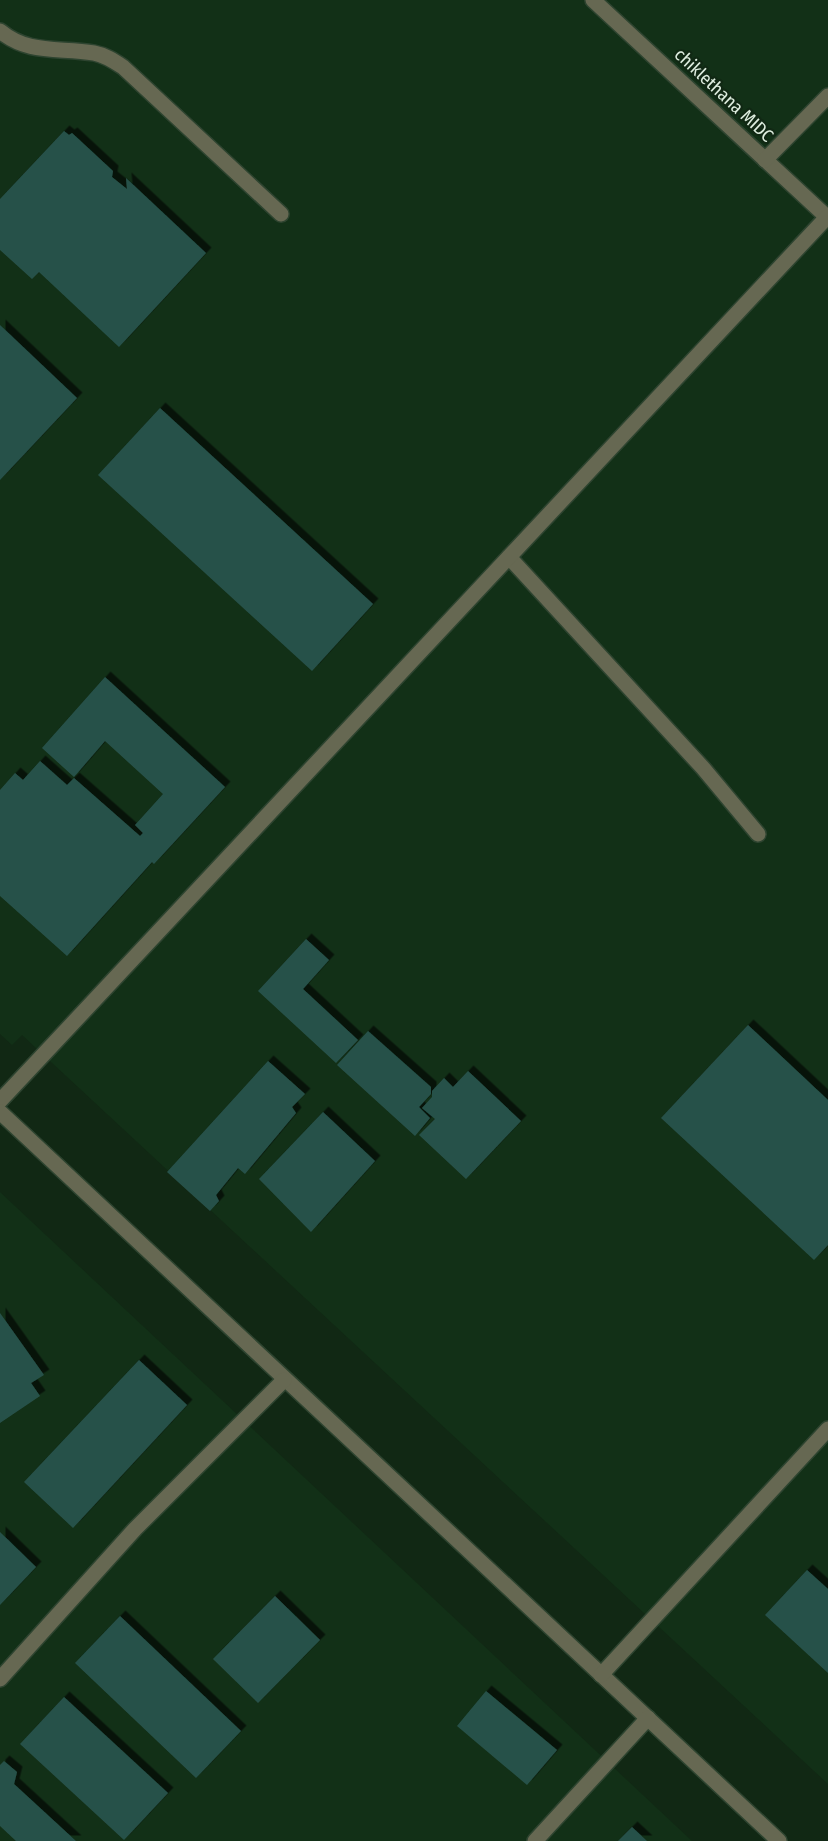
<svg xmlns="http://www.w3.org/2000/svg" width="828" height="1841" viewBox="0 0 828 1841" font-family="'Fira Sans Condensed',sans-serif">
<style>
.built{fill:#123017}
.building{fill:#28514a;filter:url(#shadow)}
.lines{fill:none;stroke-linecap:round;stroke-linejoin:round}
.minor-casing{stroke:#2e4430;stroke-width:18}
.minor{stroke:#666852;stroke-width:15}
.labels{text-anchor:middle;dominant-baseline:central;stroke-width:4.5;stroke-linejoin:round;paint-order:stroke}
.street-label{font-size:18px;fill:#deeddf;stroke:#112814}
</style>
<defs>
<filter id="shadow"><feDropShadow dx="5.5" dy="-5.5" stdDeviation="0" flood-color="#0009"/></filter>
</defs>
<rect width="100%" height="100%" fill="#112814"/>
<g class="built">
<path d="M0,0H828V1784L22,1035L12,1045L0,1034Z"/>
<path d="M0,1192L692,1841H0Z"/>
</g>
<g class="building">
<path d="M64,131L69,135L72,133L113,171L112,177L127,189L126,178L206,253L119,347L39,272L32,279L0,250V199Z"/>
<path d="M0,325L77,398L0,480Z"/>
<path d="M160,408L373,604L312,671L98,475Z"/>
<path d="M105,677L225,787L154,864L152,862L67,956L0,896V790L15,773L23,780L40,761L67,785L74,778L140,836L143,833L135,825L163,794L105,741L74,777L42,748Z"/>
<path d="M306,939L329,960L303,989L358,1040L336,1063L258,991Z"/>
<path d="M748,1025L828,1100V1245L814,1260L661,1118Z"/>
<path d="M368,1031L431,1087V1094L419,1107L430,1118L415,1136L337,1065Z"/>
<path d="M268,1061L305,1094L292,1107L296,1113L245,1174L238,1168L216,1195L219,1201L210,1211L167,1172Z"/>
<path d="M468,1071L521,1121L466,1179L419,1135L435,1119L422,1108L432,1097V1091L444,1078L453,1087Z"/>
<path d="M323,1112L375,1161L311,1232L259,1179Z"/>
<path d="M0,1313L44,1375L31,1383L40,1396L0,1423Z"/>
<path d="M139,1360L187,1405L73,1528L24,1482Z"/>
<path d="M0,1532L36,1567L0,1605Z"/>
<path d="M807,1570L828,1589V1673L765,1615Z"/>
<path d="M275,1596L320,1640L258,1703L213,1659Z"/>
<path d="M120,1616L241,1731L196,1778L75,1663Z"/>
<path d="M486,1691L557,1750L527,1785L457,1726Z"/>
<path d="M64,1697L168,1793L124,1840L20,1744Z"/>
<path d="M4,1761L17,1772L14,1784L76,1841H16L0,1826V1765Z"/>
<path d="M632,1827L647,1841H618Z"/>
</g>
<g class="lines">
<g class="minor-casing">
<g id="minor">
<path d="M593,0L828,218"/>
<path d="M0,31C29,55 59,47 94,53C105,55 114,61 123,67L281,214"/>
<path d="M765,160L828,96"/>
<path d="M509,557L703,768L758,834"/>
<path d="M0,1101L827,217"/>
<path d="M0,1112L779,1841"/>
<path d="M601,1675L828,1429"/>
<path d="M0,1679L135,1529L284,1380"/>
<path d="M535,1841L648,1718"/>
</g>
</g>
<use href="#minor" class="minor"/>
</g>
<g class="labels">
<g class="street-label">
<text transform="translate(724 95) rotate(43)">chiklethana MIDC</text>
</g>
</g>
</svg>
